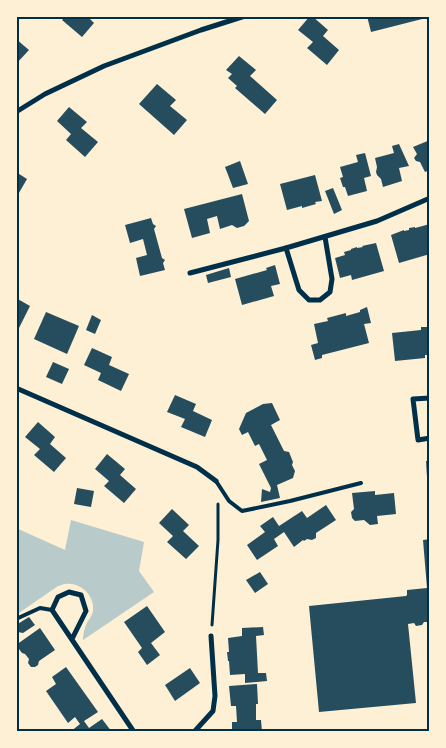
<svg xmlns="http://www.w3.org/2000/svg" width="446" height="748" viewBox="0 0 446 748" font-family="'Varela Round',sans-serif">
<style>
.green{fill:#b9caca}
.building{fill:#264d5e}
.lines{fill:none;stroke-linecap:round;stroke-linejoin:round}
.path{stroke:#003049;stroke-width:3}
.service{stroke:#003049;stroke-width:4}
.minor{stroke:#003049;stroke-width:5}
.neatline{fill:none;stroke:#003049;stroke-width:2}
</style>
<rect width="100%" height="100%" fill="#fdf0d5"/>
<path class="green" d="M71,520L144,542L139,571L154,592L83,640C83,635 84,630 86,625C88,620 92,617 93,611C95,596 81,582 65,584C63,584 60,586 58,586L16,615V528L65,550Z"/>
<g class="building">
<path d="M66,16H87L94,23L82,37L62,20Z"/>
<path d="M310,16H312L328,30L323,36L339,50L327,65L307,48L313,42L298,30Z"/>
<path d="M367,16H430V17L371,32Z"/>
<path d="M16,39L29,50L16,64Z"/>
<path d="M239,56L256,70L250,76L277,100L265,114L235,88L237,86L228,78L232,74L226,70Z"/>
<path d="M157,84L176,100L170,106L187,120L174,135L139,104Z"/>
<path d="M69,107L87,122L81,128L98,142L85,157L66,140L71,134L57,121Z"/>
<path d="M430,140V170L425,172L420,162L416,161L414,158L417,154L413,147Z"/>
<path d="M399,144L409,166L399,168L402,181L383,187L381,179L377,175L376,172L377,167L375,158L394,153L392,146Z"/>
<path d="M365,153L371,176L364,178L367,191L348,196L345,187H343L340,178L343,177L340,167L358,162L356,155Z"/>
<path d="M240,161L248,184L233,188L225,167Z"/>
<path d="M16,172L27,179L16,198Z"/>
<path d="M315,175L322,201L315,202L316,204L302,208V206L287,210L280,184Z"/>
<path d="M333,188L342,210L334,214L325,191Z"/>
<path d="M242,194L249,221L244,226L237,228L232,225L220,229L217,216L207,219L210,233L192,238L184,209Z"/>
<path d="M151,218L153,224L156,226L154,229L162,258L165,260L163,263L165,270L140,276L136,258L147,255L143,239L130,243L125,225Z"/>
<path d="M430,224V246L428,247L430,254L399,263L391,235L404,230V231L409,230V228L415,227V228Z"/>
<path d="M376,243L384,271L352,280L351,275L340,278L335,258L345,255L344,252L351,250V249L357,247V248L363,247L362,246Z"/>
<path d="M275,265L280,284L271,286L274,296L242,305L235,279L267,270L266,268Z"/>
<path d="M229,268L231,277L208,283L206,275Z"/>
<path d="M16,298L30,306L18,330L16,329Z"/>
<path d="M367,307L371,323L364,324L369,343L322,355V358L315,360L311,345L318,343L314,324L328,321L327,318L346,313V316L360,312V310Z"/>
<path d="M46,312L79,326L67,354L34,339Z"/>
<path d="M92,315L101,320L95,334L86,330Z"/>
<path d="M421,327H430V355H425V358L395,361L392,333L421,330Z"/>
<path d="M92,348L112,357L109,365L129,374L121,391L98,380L101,373L84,365Z"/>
<path d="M53,362L69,369L62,384L46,377Z"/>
<path d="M175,395L196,404L193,411L212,420L205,437L181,427L185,419L167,412Z"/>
<path d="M272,403L280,420L271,425L284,451L289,452L293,462L292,465L295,471L293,478L277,485L280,498L261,502L262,489L270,492L271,488L259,464L267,460L259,444L255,446L248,432L242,435L239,429L246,413L263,404Z"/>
<path d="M38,422L55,437L50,444L66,458L54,472L34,455L40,449L25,437Z"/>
<path d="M107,454L125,469L120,475L136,489L124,503L104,486L109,481L95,469Z"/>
<path d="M426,461H430V492H428Z"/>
<path d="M77,488L94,491L91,507L74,504Z"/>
<path d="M375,491V495L394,493L396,514L377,516L378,524L370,525L364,520L355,521L352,518L351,512L354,509L352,493Z"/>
<path d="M326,505L336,520L316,533V538L312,540L307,539L304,541L303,540L294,547L284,532L274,539L278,546L257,560L247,545L265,532L260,526L273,517L279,526L302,511L307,518Z"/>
<path d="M172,509L189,525L183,531L199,546L186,559L167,542L173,536L159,523Z"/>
<path d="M430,539V622H424L422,625L416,626L414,623L408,624L416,703L319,712L309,606L406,596L407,595V590L427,588L423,540Z"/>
<path d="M260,572L268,584L255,593L246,580Z"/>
<path d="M147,606L165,632L151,643L160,655L147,665L138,652L142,648L124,622Z"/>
<path d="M29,617L35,625L23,633L18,632L16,633V625Z"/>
<path d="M263,627L264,635L256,636L258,673H266L267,681L245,683V674L230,675L229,661H228L227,652H229L228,638L242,636V628Z"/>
<path d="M40,628L55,650L39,661L38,665L35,667H31L28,663L29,659L25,654L22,653L16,645Z"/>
<path d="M66,667L98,712L84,721L89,728L102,719L112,732H70L80,724L75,717L68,723L46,691L56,684L52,677Z"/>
<path d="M190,668L200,683L175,701L165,685Z"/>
<path d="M257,684L258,704H256V720H261L262,732H232V722H237L236,706H231L229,686Z"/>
</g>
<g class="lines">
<path class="path" d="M212,625L218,540V504"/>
<g class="service">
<path d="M216,481L229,501L242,511L290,501L361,483"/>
<path d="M16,619L40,608L52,610"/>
</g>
<g class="minor">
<path d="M16,112L45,94L104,66L201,30L245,16"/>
<path d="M286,248L299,290L309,300H320L330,292L332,279L325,237"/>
<path d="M190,273L286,248L377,221L430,198"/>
<path d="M16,388L197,467L216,481"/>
<path d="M430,398L413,399L418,440L430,438"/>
<path d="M72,639L86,611L81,595L69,592L58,597L52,610L134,732"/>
<path d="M194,732L213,711L215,696L211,636"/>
</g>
</g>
<rect width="446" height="748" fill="none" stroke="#fdf0d5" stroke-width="35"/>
<rect x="18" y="18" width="410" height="712" class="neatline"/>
</svg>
